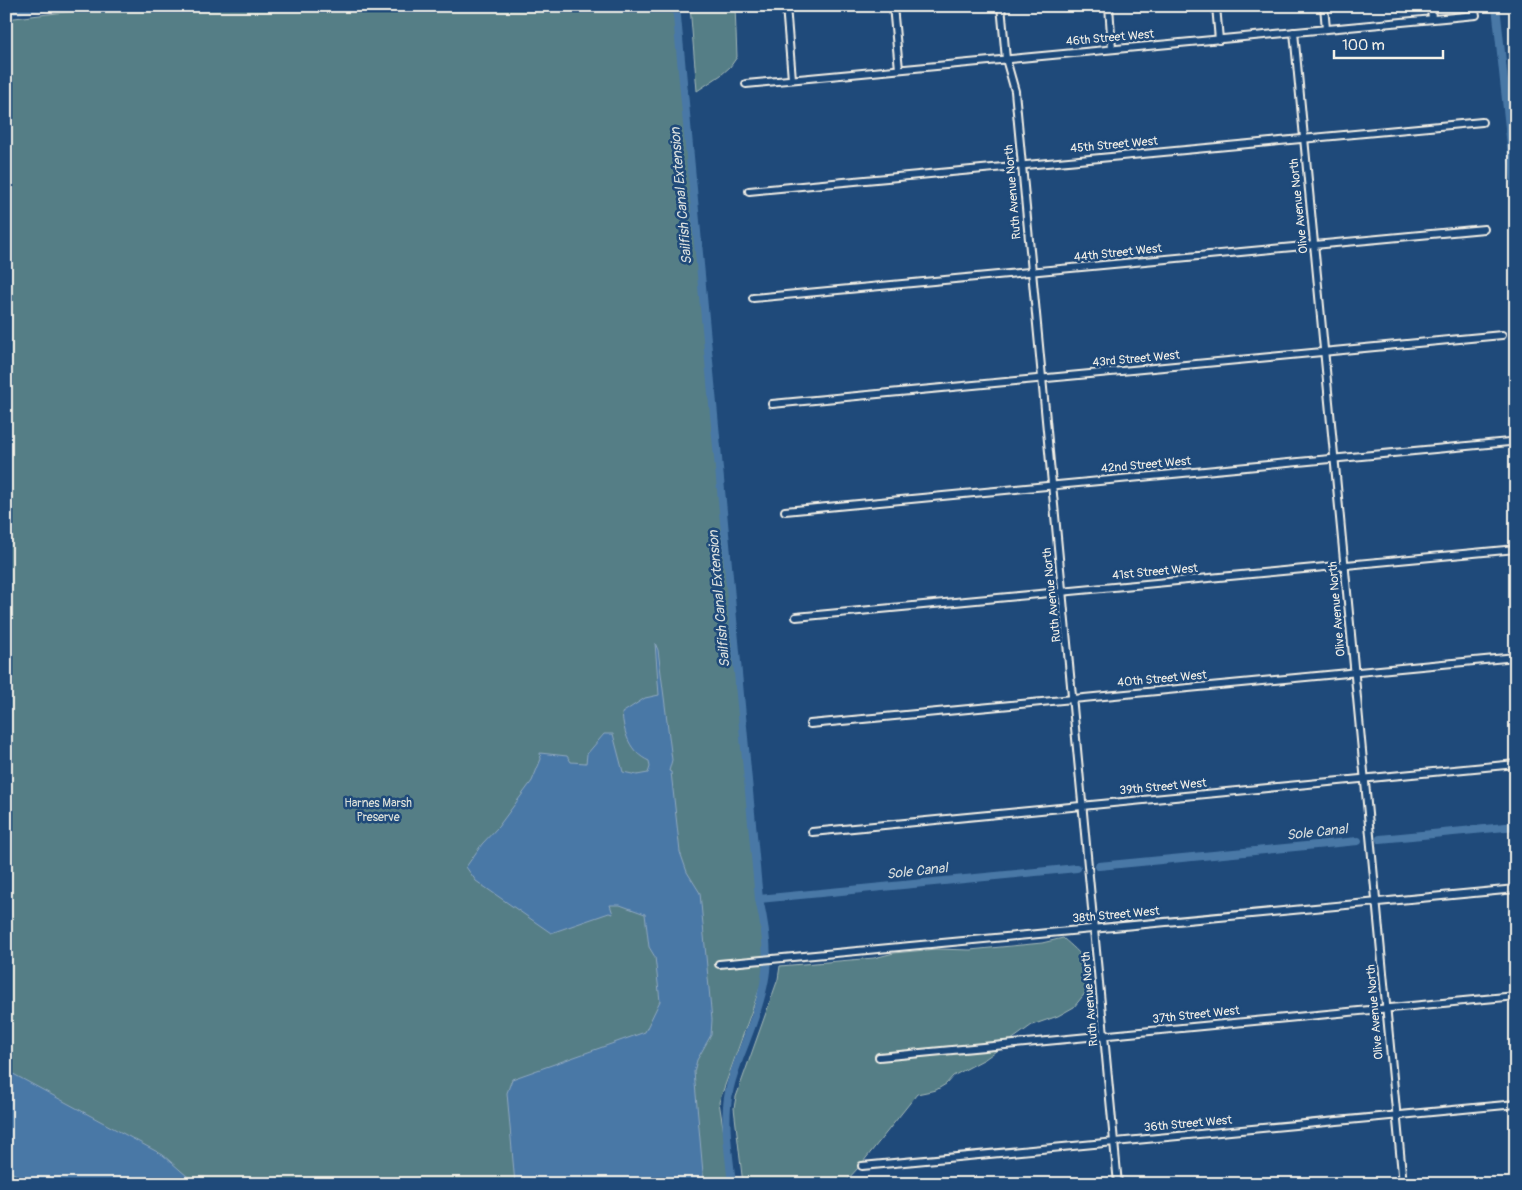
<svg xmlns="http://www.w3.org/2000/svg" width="1522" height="1190" viewBox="0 0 1522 1190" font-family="Pangolin,sans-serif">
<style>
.green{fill:#557e86;stroke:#a4b8b7}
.water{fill:#4a78a6;stroke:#8ea8c0}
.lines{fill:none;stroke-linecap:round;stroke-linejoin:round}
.canal{stroke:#4a78a6;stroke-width:8}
.street-casing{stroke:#f4f1e8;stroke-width:10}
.street{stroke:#1f4a7a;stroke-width:6}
.labels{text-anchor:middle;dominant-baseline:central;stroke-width:5;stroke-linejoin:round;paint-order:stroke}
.street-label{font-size:12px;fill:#f4f1e8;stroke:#1f4a7a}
.park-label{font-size:12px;fill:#dce0d9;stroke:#1f4a7a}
.water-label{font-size:14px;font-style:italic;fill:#dadfde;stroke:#1f4a7a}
</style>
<rect width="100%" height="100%" fill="#1f4a7a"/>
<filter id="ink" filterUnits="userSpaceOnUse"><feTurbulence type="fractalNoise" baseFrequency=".02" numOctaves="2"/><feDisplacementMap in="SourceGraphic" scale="10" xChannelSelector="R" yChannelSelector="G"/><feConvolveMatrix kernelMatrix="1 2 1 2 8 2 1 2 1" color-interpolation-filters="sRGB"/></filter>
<g filter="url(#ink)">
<g class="green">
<path d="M116,6H674L766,971L719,1102L732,1184H6V19Z"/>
<path d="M690,6H735L737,57L730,67L721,75L697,91Z"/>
<path d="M1063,938C1083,956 1089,959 1090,987L1074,1007L1058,1016L1032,1025L985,1059L953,1076L946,1084L936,1090L917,1094L859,1167L847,1180L841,1184H743L734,1108L736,1097L778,979L780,966L874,958L894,953L936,949L970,950L1042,943Z"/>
</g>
<g class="water">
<path d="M655,643L658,650L672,760L669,771L671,772L680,852L687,872L700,893L712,1020L711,1035L697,1060L694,1072L704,1184H515L507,1093L512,1079L645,1032L660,1001L655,957L649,947L645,914L620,905H610L613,914L609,913L551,933L476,881L466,867L482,844L498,827L532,781L541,759L540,753L567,756L571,762L586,763L587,754L604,734H613L623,772L637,775L648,773L650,767L649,761C629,752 624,733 622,713L645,698L659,695Z"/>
<path d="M6,1070L163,1155L196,1184H32L6,1169Z"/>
</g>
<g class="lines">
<g class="canal">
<path d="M676,6L759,899C773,959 768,984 746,1041C740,1057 732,1075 729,1092C723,1121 729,1154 732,1184"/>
<path d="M1496,6L1516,193"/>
<path d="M6,11L51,6"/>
<path d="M1380,839L1516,826"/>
<path d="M1099,866L1358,841"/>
<path d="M759,899L1077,868"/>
</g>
<g class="street-casing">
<g id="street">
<path d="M786,6L792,79"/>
<path d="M893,6L899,69"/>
<path d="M1001,6L1006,59L1015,91L1118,1184"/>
<path d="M1109,6L1112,49"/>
<path d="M1216,6L1219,40"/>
<path d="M1324,6L1326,29"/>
<path d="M1431,6L1432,19"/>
<path d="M1294,32L1403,1184"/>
<path d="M746,84L1476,15"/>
<path d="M749,191L1482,122"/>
<path d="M753,298L1484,229"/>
<path d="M772,404L1502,335"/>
<path d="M785,511L1509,442"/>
<path d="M796,617L1516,549"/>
<path d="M810,724L1516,657"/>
<path d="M812,832L1516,764"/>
<path d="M719,964L1516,889"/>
<path d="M879,1057L1516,996"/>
<path d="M862,1166L1516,1104"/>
</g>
</g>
<use href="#street" class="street"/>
</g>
</g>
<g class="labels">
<g class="street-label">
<text transform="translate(1110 38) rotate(-5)">46th Street West</text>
<text transform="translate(1114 145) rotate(-5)">45th Street West</text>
<text transform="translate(1013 192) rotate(-95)">Ruth Avenue North</text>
<text transform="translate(1299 206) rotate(-96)">Olive Avenue North</text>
<text transform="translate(1118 253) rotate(-6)">44th Street West</text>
<text transform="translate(1136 359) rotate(-5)">43rd Street West</text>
<text transform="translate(1146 465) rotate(-5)">42nd Street West</text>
<text transform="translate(1155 572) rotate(-5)">41st Street West</text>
<text transform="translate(1052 595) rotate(-96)">Ruth Avenue North</text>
<text transform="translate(1337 609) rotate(-95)">Olive Avenue North</text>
<text transform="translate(1162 679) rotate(-5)">40th Street West</text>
<text transform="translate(1163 787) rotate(-5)">39th Street West</text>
<text transform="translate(1116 915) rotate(-5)">38th Street West</text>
<text transform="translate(1090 999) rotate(-95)">Ruth Avenue North</text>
<text transform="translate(1375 1012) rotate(-95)">Olive Avenue North</text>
<text transform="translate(1196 1015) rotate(-6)">37th Street West</text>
<text transform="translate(1188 1124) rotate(-5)">36th Street West</text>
</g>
<g class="park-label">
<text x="378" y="803">Harnes Marsh<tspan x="378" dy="14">Preserve</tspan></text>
</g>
<g class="water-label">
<text transform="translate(681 196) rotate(-95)">Sailfish Canal Extension</text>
<text transform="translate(719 599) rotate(-95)">Sailfish Canal Extension</text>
<text transform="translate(1317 832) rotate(-6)">Sole Canal</text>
<text transform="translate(917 871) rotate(-6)">Sole Canal</text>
</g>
</g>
<rect width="1522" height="1190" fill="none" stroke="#1f4a7a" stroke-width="25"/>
<rect x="12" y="12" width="1497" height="1165" fill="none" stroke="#f4f1e8" stroke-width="2" filter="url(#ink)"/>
<path d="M1334 50v8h109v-8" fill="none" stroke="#f4f1e8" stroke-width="2.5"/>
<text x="1342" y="50" font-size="15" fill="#f4f1e8" stroke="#1f4a7a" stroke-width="4" paint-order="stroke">100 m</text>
</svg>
